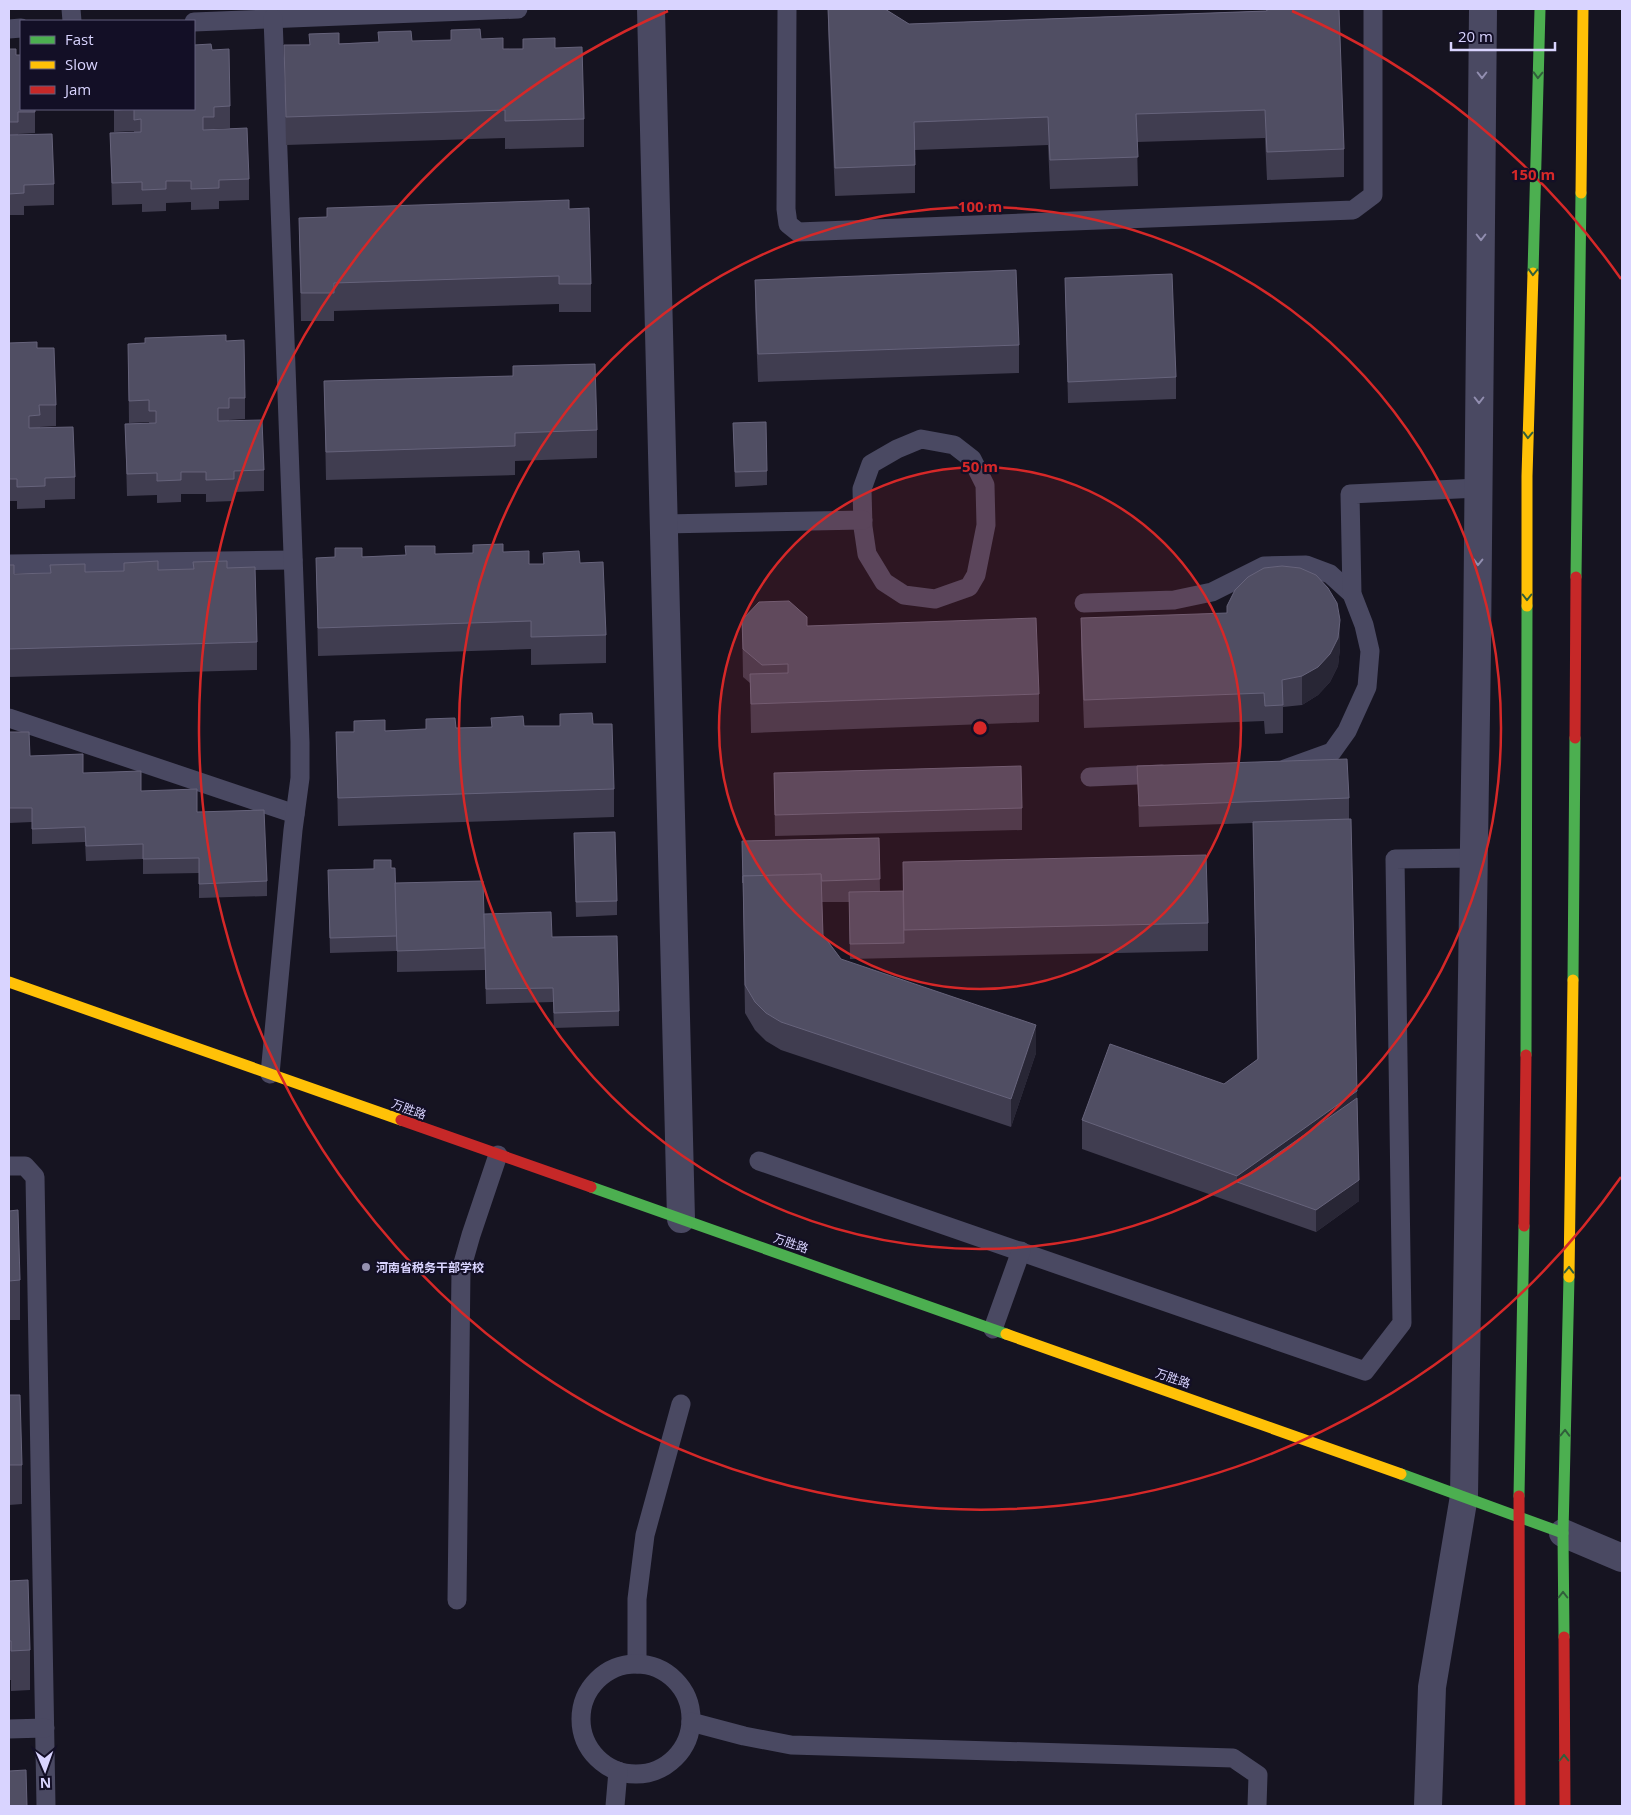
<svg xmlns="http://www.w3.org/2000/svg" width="1631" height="1815" viewBox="0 0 1631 1815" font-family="'Open Sans','Noto Sans SC',sans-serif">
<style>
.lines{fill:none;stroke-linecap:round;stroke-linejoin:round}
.lane{stroke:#4a4962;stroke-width:19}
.street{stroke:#4a4962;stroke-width:28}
.fast{stroke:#4caf50;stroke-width:11}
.slow{stroke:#ffc107;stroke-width:11}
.jam{stroke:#c62828;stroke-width:11}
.wall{fill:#403d50}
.shaded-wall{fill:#282635}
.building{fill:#504e63;stroke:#66637b}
.oneway{stroke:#928eb0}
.oneway2{stroke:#305f3b}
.ring{fill:none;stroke:#d62828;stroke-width:2.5}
.poi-dot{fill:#9591b1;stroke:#130f26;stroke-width:2}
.labels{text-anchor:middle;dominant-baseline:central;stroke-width:4.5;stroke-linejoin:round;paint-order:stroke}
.street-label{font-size:12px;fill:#d9d4ff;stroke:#130f26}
.poi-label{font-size:12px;font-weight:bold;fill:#d9d4ff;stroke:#130f26;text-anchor:start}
.centre{fill:#d62828;stroke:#130f26;stroke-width:2.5}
.ring-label{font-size:15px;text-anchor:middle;font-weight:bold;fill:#d62828;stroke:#130f26;stroke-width:4.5;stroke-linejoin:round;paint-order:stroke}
</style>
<rect width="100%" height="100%" fill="#161421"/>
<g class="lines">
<g class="lane">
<path d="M71,9L72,21"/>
<path d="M787,9L786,209L788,224L798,232L1353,210L1373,195V9"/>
<path d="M194,22L518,9"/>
<path d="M9,29L21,28"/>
<path d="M921,439L954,445L972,459L985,485L986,525L976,575L969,587L935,599L904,595L884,582L867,554L863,527L862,489L871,464L897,449Z"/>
<path d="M664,524L863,520"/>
<path d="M9,564L293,560"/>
<path d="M1084,603L1174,600L1212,592L1264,566L1306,565L1330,574L1352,594"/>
<path d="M9,718L295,814"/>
<path d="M1285,769L1332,752L1347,731L1367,687L1370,651L1364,625L1352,594L1350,494L1479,488"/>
<path d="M1090,777L1162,774"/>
<path d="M270,1074L293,830L300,778V742L273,18"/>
<path d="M759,1161L1365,1371L1402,1323L1395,859L1474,858"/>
<path d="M9,1166H25L35,1177L46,1806"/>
<path d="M993,1329L1021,1251"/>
<path d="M457,1600L461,1270L471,1235L498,1155"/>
<path d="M637,1664V1599L645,1535L681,1404"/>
<circle cx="636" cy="1719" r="55"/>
<path d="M691,1722L744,1736L791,1745L1233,1758L1258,1775L1257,1806"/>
<path d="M9,1729L45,1728"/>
<path d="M615,1806L618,1771"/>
</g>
<g class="street">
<path d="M651,9L681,1219"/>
<path d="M1563,1533L1622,1558"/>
<path d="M1428,1806L1432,1687L1464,1496L1477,650L1483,9"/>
</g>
<g class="fast">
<path d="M1533,273L1540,9"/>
<path d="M1576,577L1581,193"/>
<path d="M1573,980L1575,738"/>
<path d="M1526,1055L1527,606"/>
<path d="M591,1187L1006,1334"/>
<path d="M1401,1474L1563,1533"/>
<path d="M1519,1496L1524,1226"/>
<path d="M1564,1637L1563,1533L1569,1277"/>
</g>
<g class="slow">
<path d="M1581,193L1583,9"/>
<path d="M1527,606V476L1533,273"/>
<path d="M9,982L401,1120"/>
<path d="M1569,1277L1573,980"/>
<path d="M1006,1334L1401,1474"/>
</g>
<g class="jam">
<path d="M1575,738L1576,577"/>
<path d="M401,1120L591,1187"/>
<path d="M1524,1226L1526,1055"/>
<path d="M1519,1496L1520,1806"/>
<path d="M1564,1637L1565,1806"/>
</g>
</g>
<g class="wall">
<path d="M828,9L909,24L1266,11L1344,149V177L1267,180L1265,138L1137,142L1138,186L1050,189L1048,145L915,150V193L835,196L828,30Z"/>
<path d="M481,39L503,49L555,48L584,119V147L505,149V138L286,145L284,45Z"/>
<path d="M9,49L16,55L35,109V133L18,134V135L54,184V205L24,206V215H9Z"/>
<path d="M212,50L230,106V128L214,129V130L249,179V200L219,201V209L191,210V202L166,203V211L142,212V204L112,205L110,133L134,132V131L114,132V109H194Z"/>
<path d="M569,209L591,284V312H559V304L334,311V321H301L299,218Z"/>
<path d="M1065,278L1176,377V399L1068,403Z"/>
<path d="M755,280L1019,345V373L758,382L755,308Z"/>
<path d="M226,341L245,398V419L229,420V421L264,470V491L234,492V501L206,502V494H181V502L157,503V495L127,496L125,424L149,423V422L129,423L128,344Z"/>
<path d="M9,343L37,348L56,405V426L40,427V428L75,477V499L45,500V508L17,509V501H9Z"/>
<path d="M324,381L597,430V458L515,461V475L326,480Z"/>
<path d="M733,423L767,471V485L735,487Z"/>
<path d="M503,552L529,564H543V553L580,563L606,635V663L531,665V649L318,656L316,558Z"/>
<path d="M9,565L14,574L227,568L257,642V670L9,677Z"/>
<path d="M1081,618L1340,648L1338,666L1330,682L1318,695L1302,705L1283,707V733L1265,734L1264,721L1084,728L1081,646Z"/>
<path d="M742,620L807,626L1039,694V722L751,733L750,683L743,677Z"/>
<path d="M560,714L593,724L614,789V817L338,826L336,732L560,726Z"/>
<path d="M9,732L30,756L141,791L197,812L267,881V896L199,898V873L143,874V859L86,861L85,842L32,844V822L9,823Z"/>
<path d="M1137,766L1349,798V819L1357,1091L1359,1201L1316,1232L1082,1149V1120L1224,1084L1257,1060L1253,823L1139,827Z"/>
<path d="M774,773L1022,808V830L775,836Z"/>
<path d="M574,833L617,901V915L576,917Z"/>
<path d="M879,838L880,891H903V862L1208,923V951L850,959L849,902H822L823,935L841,959L1036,1053L1011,1127L781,1050L766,1041L755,1030L745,1013L742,841Z"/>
<path d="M391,868L395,890L484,914L552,937L619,1011V1026L554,1028L553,1002L486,1004L485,970L397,972V951L330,953L328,870Z"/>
<path d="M9,1211L20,1280V1320H9Z"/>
<path d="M9,1395L22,1465V1504L9,1505Z"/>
<path d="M9,1581L30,1650V1690L11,1691V1680H9Z"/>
</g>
<g class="shaded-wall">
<path d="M1340,620V648L1338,666L1330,682L1318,695L1302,705V676Z"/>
<path d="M1036,1025V1053L1011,1127V1099Z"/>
<path d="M1357,1091V1119L1237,1182V1176Z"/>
<path d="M1359,1180V1201L1316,1232V1210Z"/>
</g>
<g class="building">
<path d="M828,9H885L909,24L1266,11L1269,9H1339L1344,149L1267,152L1265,110L1136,114L1138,157L1050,160L1048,117L914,122L915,165L835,168Z"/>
<path d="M480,29L481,39L503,38V49H523V39L555,38V48L582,47L584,119L505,121V110L286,117L284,45H310L309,34L339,33V44L379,42L378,32L411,31L412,41L451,40V30Z"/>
<path d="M211,44L212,50L229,49L230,106L214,107V117H203V130L247,128L249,179L219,180V188L191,189V181H166V189L142,190V182L112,183L110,133L141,132V119L134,120V109L114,110V109H194V45Z"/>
<path d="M9,49H16V55H21V109H35V112H18V122H9Z"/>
<path d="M52,134L54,184L24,185V193L9,194V135Z"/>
<path d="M569,200V209L589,208L591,284H559V276L334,283V293H301L299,218L327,217V208Z"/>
<path d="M1016,270L1019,345L758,354L755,280Z"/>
<path d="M1172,274L1176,377L1068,382L1065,278Z"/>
<path d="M226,335V341L244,340L245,398H229V408H218V421L262,420L264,470L234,471V479L206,480V472H181V480L157,481V473L127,474L125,424L156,423V411H149V400L129,401L128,344L145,343V338Z"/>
<path d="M37,342V348H54L56,405H39L40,415L29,416V428L73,427L75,477L45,478V486L17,487V479H9V343Z"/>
<path d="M595,364L597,430L515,433V446L326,452L324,381L513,376V366Z"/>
<path d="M766,422L767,471L735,472L733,423Z"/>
<path d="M503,544V552L529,551V564H544L543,553L579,551L580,563L603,562L606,635L531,637V621L318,628L316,558L335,557V548H362V557L406,555L405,546H435V554L473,553V545Z"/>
<path d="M158,561V570L194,569L193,562L227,561V568L255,567L257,642L9,649V565H14V574L51,573L50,565L85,564V572L124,571V563Z"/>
<path d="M1282,566L1300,568L1316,575L1328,588L1337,603L1340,620L1338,638L1330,654L1318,667L1302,676L1282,680L1283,705L1265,706L1264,693L1084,700L1081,618L1227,613V606L1235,590L1248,577L1264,568Z"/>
<path d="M789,601L807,617V626L1036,618L1039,694L751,704L750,674L788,673V664L762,665L743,649L742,620L759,602Z"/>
<path d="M592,713L593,724H612L614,789L338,798L336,732H354V721L385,720V731L426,729V719L455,718L456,728L492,727L491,718L523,716L524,726H560V714Z"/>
<path d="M9,732H29L30,756L83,754V773L141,771V791L197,789V812L264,810L267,881L199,884V858L143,859V844L86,846L85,827L32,829V808H9Z"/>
<path d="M1347,759L1349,798L1139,806L1137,766Z"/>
<path d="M1021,766L1022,808L775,815L774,773Z"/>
<path d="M1351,819L1357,1091L1237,1176L1082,1120L1110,1044L1224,1084L1258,1059L1253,822Z"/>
<path d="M615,832L617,901L576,902L574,833Z"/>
<path d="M879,838L880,879L822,881L821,874L743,876V883L742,841Z"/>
<path d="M1206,855L1208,923L904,930L903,862Z"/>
<path d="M374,860H391V868H395L397,936L330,938L328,870L374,869Z"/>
<path d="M821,874L823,935L841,959L1036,1025L1011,1099L781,1022L766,1013L755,1002L745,985L743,876Z"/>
<path d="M483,881L485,948L397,951L395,883Z"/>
<path d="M903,891L904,943L850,944L849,892Z"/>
<path d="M551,912L552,937L617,936L619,1011L554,1013L553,988L486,989L484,914Z"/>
<path d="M1357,1098L1359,1180L1316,1210L1237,1182Z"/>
<path d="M18,1210L20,1280L9,1281V1211Z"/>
<path d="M9,1395H20L22,1465H9Z"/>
<path d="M28,1580L30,1650L11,1651V1641H9V1581Z"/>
<path d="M26,1770L27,1806H9V1771Z"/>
</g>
<defs><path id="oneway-chevron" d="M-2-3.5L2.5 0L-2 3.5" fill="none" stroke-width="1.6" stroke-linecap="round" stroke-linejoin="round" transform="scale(1.25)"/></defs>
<g class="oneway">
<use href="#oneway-chevron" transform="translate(1482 75) rotate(90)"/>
<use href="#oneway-chevron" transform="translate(1481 237) rotate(90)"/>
<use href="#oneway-chevron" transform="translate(1479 400) rotate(90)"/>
<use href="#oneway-chevron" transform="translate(1478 562) rotate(91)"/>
</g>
<g class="oneway2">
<use href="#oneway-chevron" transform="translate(1538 75) rotate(92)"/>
<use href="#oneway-chevron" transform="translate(1533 272) rotate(92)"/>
<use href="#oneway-chevron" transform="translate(1528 435) rotate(92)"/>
<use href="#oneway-chevron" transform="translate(1527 597) rotate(90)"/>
<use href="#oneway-chevron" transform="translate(1569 1270) rotate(-89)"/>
<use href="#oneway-chevron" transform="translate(1565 1433) rotate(-89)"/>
<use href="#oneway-chevron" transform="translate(1563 1595) rotate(-90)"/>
<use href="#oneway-chevron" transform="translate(1564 1758) rotate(-90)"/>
</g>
<circle cx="980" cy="728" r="261" fill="#d62828" fill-opacity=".12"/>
<g class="ring">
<circle cx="980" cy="728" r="261"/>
<circle cx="980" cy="728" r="521"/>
<path d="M1621 1177A782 782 0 1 1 668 11M1292 11A782 782 0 0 1 1621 279"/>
</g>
<circle class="poi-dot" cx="366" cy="1267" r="5"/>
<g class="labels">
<g class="street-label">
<text transform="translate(409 1109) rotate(20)">万胜路</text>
<text transform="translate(791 1243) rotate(19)">万胜路</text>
<text transform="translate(1173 1378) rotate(19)">万胜路</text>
</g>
<g class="poi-label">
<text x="376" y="1267">河南省税务干部学校</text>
</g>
</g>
<circle cx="980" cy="728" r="8" class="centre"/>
<g class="ring-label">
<text x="1533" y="180">150 m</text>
<text x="980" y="212">100 m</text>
<text x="980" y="472">50 m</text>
</g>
<rect width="1631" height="1815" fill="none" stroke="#d9d4ff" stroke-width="20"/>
<rect x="20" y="20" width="175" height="90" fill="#130f26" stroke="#625e7d"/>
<rect x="30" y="36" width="25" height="8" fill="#4caf50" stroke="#625e7d"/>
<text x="65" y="45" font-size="15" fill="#d9d4ff">Fast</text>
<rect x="30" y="61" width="25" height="8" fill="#ffc107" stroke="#625e7d"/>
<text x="65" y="70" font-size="15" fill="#d9d4ff">Slow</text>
<rect x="30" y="86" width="25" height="8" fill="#c62828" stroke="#625e7d"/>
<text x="65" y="95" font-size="15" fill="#d9d4ff">Jam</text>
<g transform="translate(45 1770) rotate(178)" stroke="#130f26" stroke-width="4" paint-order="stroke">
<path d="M0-4L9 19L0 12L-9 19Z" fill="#d9d4ff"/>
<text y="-8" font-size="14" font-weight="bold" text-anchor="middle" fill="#d9d4ff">N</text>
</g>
<path d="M1451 42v8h104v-8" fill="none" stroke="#d9d4ff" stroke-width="2.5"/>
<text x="1458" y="42" font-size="15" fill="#d9d4ff" stroke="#130f26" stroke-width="4" paint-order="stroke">20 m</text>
</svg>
